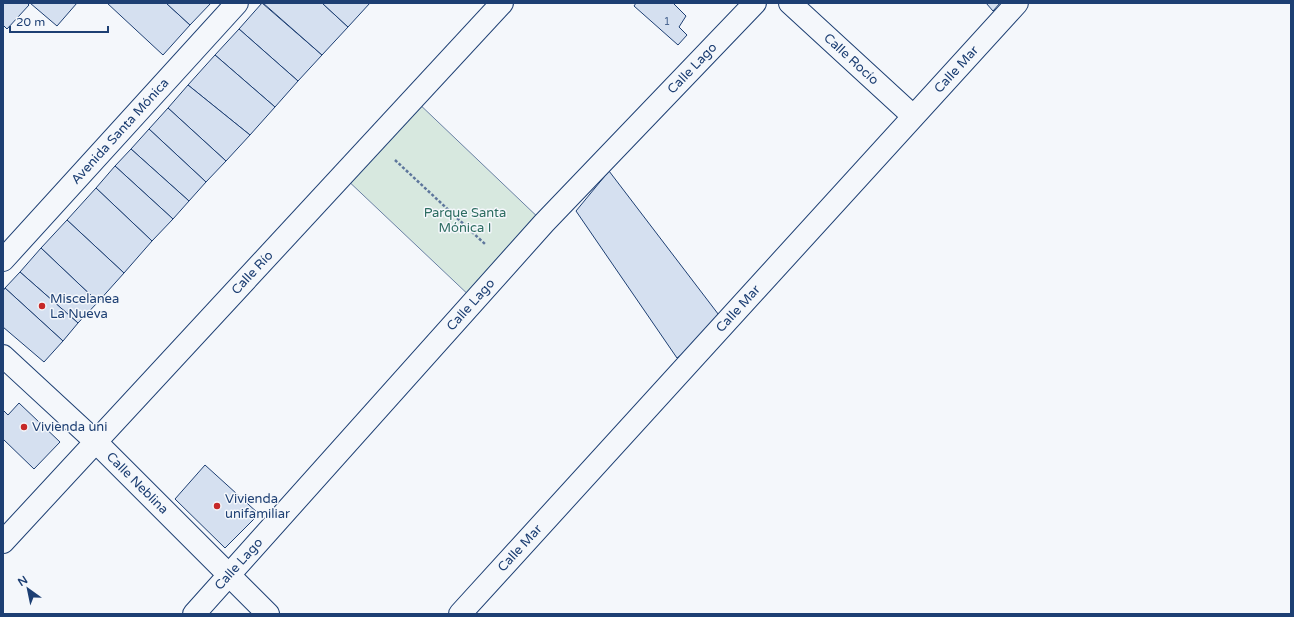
<svg xmlns="http://www.w3.org/2000/svg" width="1294" height="617" viewBox="0 0 1294 617" font-family="'Varela Round',sans-serif">
<style>
.green{fill:#d7e8df;stroke:#687fa3}
.building{fill:#d5e0f0;stroke:#1d3f73}
.lines{fill:none;stroke-linecap:round;stroke-linejoin:round}
.minor-casing{stroke:#1d3f73;stroke-width:24}
.path{stroke:#5e769c;stroke-width:2.5;stroke-dasharray:3 2;stroke-linecap:butt}
.minor{stroke:#f4f7fb;stroke-width:22}
.poi-dot{fill:#c62828;stroke:#f4f7fb;stroke-width:1.5}
.labels{text-anchor:middle;dominant-baseline:central;stroke-width:3;stroke-linejoin:round;paint-order:stroke}
.number-label{font-size:11px;fill:#4b6792}
.street-label{font-size:13px;fill:#1d3f73;stroke:#f4f7fb}
.park-label{font-size:13px;fill:#2c6c60;stroke:#f4f7fb}
.poi-label{font-size:13px;fill:#1d3f73;stroke:#f4f7fb;text-anchor:start}
</style>
<rect width="100%" height="100%" fill="#f4f7fb"/>
<path class="green" d="M414,99L544,223L474,300L343,176Z"/>
<g class="building">
<path d="M3,3H27L29,5L7,29L3,25Z"/>
<path d="M30,3H77L57,26Z"/>
<path d="M107,3H166L190,25L163,55Z"/>
<path d="M166,3H211L190,25Z"/>
<path d="M262,3L322,55L298,81L239,29Z"/>
<path d="M263,3H322L348,27L322,55Z"/>
<path d="M322,3H370L348,27Z"/>
<path d="M636,3H673L686,16L679,27L687,35L678,45L634,6Z"/>
<path d="M986,3H1000L993,11Z"/>
<path d="M239,29L298,81L275,107L215,55Z"/>
<path d="M215,55L275,107L250,135L188,85Z"/>
<path d="M188,85L250,135L226,161L168,108Z"/>
<path d="M168,108L226,161L206,182L149,129Z"/>
<path d="M149,129L206,182L189,201L131,149Z"/>
<path d="M131,149L189,201L173,219L115,166Z"/>
<path d="M115,166L173,219L152,241L96,188Z"/>
<path d="M609,171L725,323L677,358L576,211Z"/>
<path d="M96,188L152,241L124,273L67,220Z"/>
<path d="M67,220L124,273L98,302L41,248Z"/>
<path d="M41,248L98,302L78,323L20,272Z"/>
<path d="M20,272L78,323L63,341L5,288Z"/>
<path d="M5,288L63,341L44,362L3,327V291Z"/>
<path d="M19,403L60,442L34,469L3,439V410L8,415Z"/>
<path d="M205,465L259,514L225,548L175,499Z"/>
</g>
<g class="lines">
<g class="minor-casing">
<g id="minor">
<path id="s1" d="M790,3L913,116"/>
<path id="s2" d="M3,260L237,3"/>
<path id="s3" d="M3,356L96,442L268,614"/>
<path id="s4" d="M3,542L502,3"/>
<path id="s5" d="M194,614L544,223L755,3"/>
<path id="s6" d="M460,614L1017,3"/>
</g>
</g>
<path class="path" d="M395,160L486,245"/>
<use href="#minor" class="minor"/>
</g>
<g class="poi-dot">
<circle cx="42" cy="306" r="4"/>
<circle cx="24" cy="427" r="4"/>
<circle cx="217" cy="506" r="4"/>
</g>
<g class="labels">
<g class="number-label">
<text x="667" y="21">1</text>
</g>
<g class="street-label">
<text stroke="none"><textPath href="#s1" startOffset="83">Calle Rocío</textPath></text>
<text stroke="none"><textPath href="#s5" startOffset="739">Calle Lago</textPath></text>
<text stroke="none"><textPath href="#s6" startOffset="737">Calle Mar</textPath></text>
<text stroke="none"><textPath href="#s2" startOffset="174">Avenida Santa Mónica</textPath></text>
<text stroke="none"><textPath href="#s4" startOffset="367">Calle Río</textPath></text>
<text stroke="none"><textPath href="#s5" startOffset="415">Calle Lago</textPath></text>
<text stroke="none"><textPath href="#s6" startOffset="413">Calle Mar</textPath></text>
<text stroke="none"><textPath href="#s3" startOffset="185">Calle Neblina</textPath></text>
<text stroke="none"><textPath href="#s6" startOffset="89">Calle Mar</textPath></text>
<text stroke="none"><textPath href="#s5" startOffset="67">Calle Lago</textPath></text>
</g>
<g class="park-label">
<text x="465" y="213">Parque Santa<tspan x="465" dy="15">Mónica I</tspan></text>
</g>
<g class="poi-label">
<text x="50" y="299">Miscelanea<tspan x="50" dy="15">La Nueva</tspan></text>
<text x="32" y="427">Vivienda uni</text>
<text x="225" y="499">Vivienda<tspan x="225" dy="15">unifamiliar</tspan></text>
</g>
</g>
<rect width="1294" height="617" fill="none" stroke="#1d3f73" stroke-width="8"/>
<g transform="translate(28 589) rotate(327)" stroke="#f4f7fb" stroke-width="3" paint-order="stroke">
<path d="M0-3L7 15L0 10L-7 15Z" fill="#1d3f73"/>
<text y="-6" font-size="11" font-weight="bold" text-anchor="middle" fill="#1d3f73">N</text>
</g>
<path d="M10 26v6h98v-6" fill="none" stroke="#1d3f73" stroke-width="2"/>
<text x="16" y="26" font-size="12" fill="#1d3f73" stroke="#f4f7fb" stroke-width="3" paint-order="stroke">20 m</text>
</svg>
